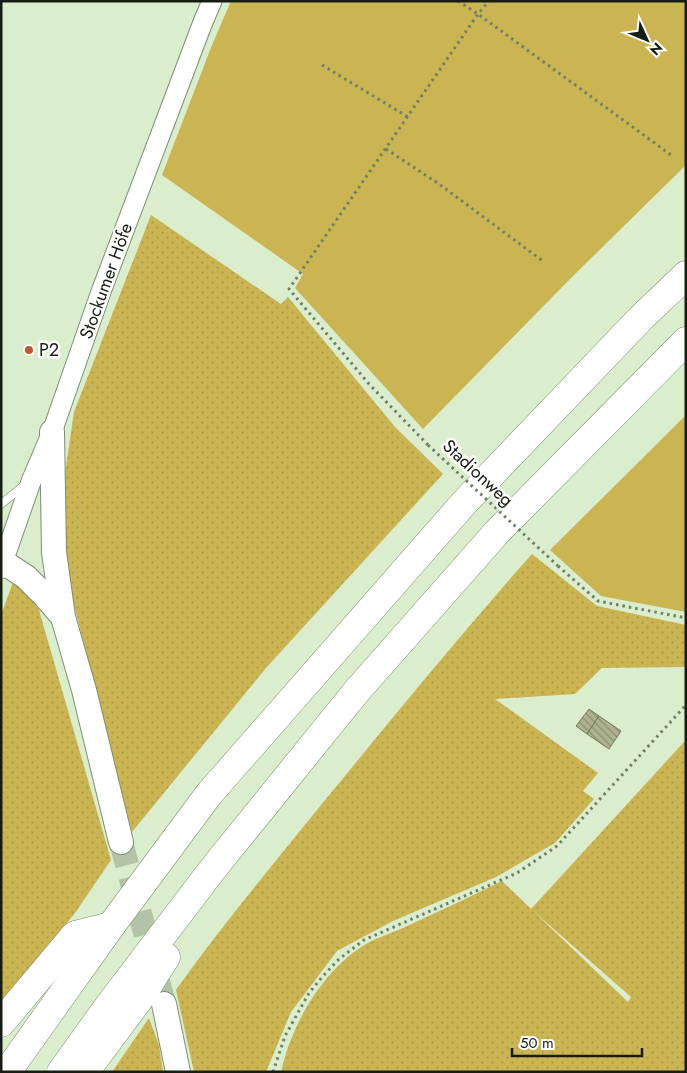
<svg xmlns="http://www.w3.org/2000/svg" width="687" height="1073" viewBox="0 0 687 1073" font-family="Jost,sans-serif">
<style>
.grass{fill:url(#grass-dots)}
.green{fill:#cbb452}
.building{fill:url(#building-back-hatch);stroke:#747859}
.lines{fill:none;stroke-linecap:round;stroke-linejoin:round}
.primary-tunnel{stroke:#b3c3a8;stroke-width:24;stroke-dasharray:24 12;stroke-linecap:butt}
.service-casing{stroke:#7d8f72;stroke-width:9}
.tertiary-casing{stroke:#7d8f72;stroke-width:21}
.primary-casing{stroke:#7d8f72;stroke-width:26}
.motorway-casing{stroke:#7d8f72;stroke-width:29}
.path{stroke:#717e69;stroke-width:3;stroke-dasharray:2.5 4;stroke-linecap:butt}
.service{stroke:#fff;stroke-width:8}
.tertiary{stroke:#fff;stroke-width:19}
.primary{stroke:#fff;stroke-width:24}
.motorway{stroke:#fff;stroke-width:28}
.path-bridge{stroke:#717e69;stroke-width:3;stroke-dasharray:2.5 4;stroke-linecap:butt}
.poi-dot{fill:#bf582e;stroke:#fff;stroke-width:2}
.labels{text-anchor:middle;dominant-baseline:central;stroke-width:5;stroke-linejoin:round;paint-order:stroke}
.street-label{font-size:18px;fill:#161d12;stroke:#fff}
.poi-label{font-size:18px;fill:#161d12;stroke:#fff;text-anchor:start}
</style>
<defs>
<pattern id="grass-dots" width="8" height="8" patternUnits="userSpaceOnUse" patternTransform="scale(1.25)"><rect width="8" height="8" fill="#cbb452"/><path d="M2 2h.1M6 6h.1" fill="none" stroke="#ae9a46" stroke-width="1.8" stroke-linecap="round"/></pattern>
<pattern id="building-back-hatch" width="6" height="6" patternUnits="userSpaceOnUse" patternTransform="scale(1.25)"><rect width="6" height="6" fill="#adb290"/><path d="M-1 5l2 2M0 0l6 6M5-1l2 2" fill="none" stroke="#8c9074"/></pattern>
</defs>
<rect width="100%" height="100%" fill="#daedcd"/>
<g class="grass">
<path d="M151,215L281,304L288,297L395,427L443,474L266,668L132,832L61,554V500L74,412Z"/>
<path d="M532,554L597,606L686,625V667L602,668L575,694L495,699L598,773L583,791L594,799L555,843L496,877L393,921L337,951L291,1012L266,1072H194L176,990C223,924 275,862 326,799C394,716 461,634 532,554Z"/>
<path d="M13,582L26,592L39,610L111,860L75,913L11,993L1,1004V615Z"/>
<path d="M684,742L686,743V1072H281C292,1023 323,970 366,944C378,937 392,933 405,927C437,912 470,897 502,881L628,1002L631,997L531,909Z"/>
<path d="M149,1018L159,1045L163,1072H112Z"/>
</g>
<g class="green">
<path d="M231,1H686V165L572,277L423,429L295,288L303,274L162,175L212,45Z"/>
<path d="M686,415V612L601,596L550,550Z"/>
</g>
<g class="building">
<path d="M589,709L599,716L587,734L576,726Z"/>
<path d="M599,716L621,731L609,749L587,734Z"/>
</g>
<g class="lines">
<path class="primary-tunnel" d="M121,842L164,1004"/>
<g class="service-casing">
<path id="service" d="M1,504L26,484"/>
</g>
<g class="tertiary-casing">
<path id="tertiary" d="M3,562L32,479L52,432L102,289L203,22L212,1"/>
</g>
<g class="primary-casing">
<g id="primary">
<path d="M52,432L54,552L63,617L84,690L121,842"/>
<path d="M1,566L3,562L26,577L44,595L63,617"/>
<path d="M164,1004L178,1072"/>
</g>
</g>
<g class="motorway-casing">
<g id="motorway">
<path d="M1,1023L75,935L111,926"/>
<path d="M7,1072L111,926L209,794L464,503L641,318L686,275"/>
<path d="M61,1072L110,1004L212,870L356,692L498,531L686,341"/>
<path d="M85,1072L140,998L166,957"/>
</g>
</g>
<g class="path">
<path d="M458,1L478,14L671,155"/>
<path d="M322,65L408,117"/>
<path d="M386,149L439,184L544,262"/>
<path d="M428,445L369,384L289,289L478,14L489,1"/>
<path d="M558,566L598,601L686,618"/>
<path d="M273,1072L285,1036L309,993L323,976L339,959L364,940L517,873L557,846L686,705"/>
</g>
<use href="#service" class="service"/>
<use href="#tertiary" class="tertiary"/>
<use href="#primary" class="primary"/>
<use href="#motorway" class="motorway"/>
<path class="path-bridge" d="M428,445L558,566"/>
</g>
<circle class="poi-dot" cx="29" cy="350" r="5"/>
<g class="labels">
<g class="street-label">
<text transform="translate(106 281) rotate(-70)">Stockumer Höfe</text>
<text transform="translate(478 473) rotate(43)">Stadionweg</text>
</g>
<g class="poi-label">
<text x="39" y="350">P2</text>
</g>
</g>
<rect width="687" height="1073" fill="none" stroke="#161d12" stroke-width="5"/>
<g transform="translate(647 40) rotate(134)" stroke="#ffffff" stroke-width="4" paint-order="stroke">
<path d="M0-4L9 19L0 12L-9 19Z" fill="#161d12"/>
<text y="-8" font-size="14" font-weight="bold" text-anchor="middle" fill="#161d12">N</text>
</g>
<path d="M512 1048v8h130v-8" fill="none" stroke="#161d12" stroke-width="2.5"/>
<text x="520" y="1048" font-size="15" fill="#161d12" stroke="#ffffff" stroke-width="4" paint-order="stroke">50 m</text>
</svg>
